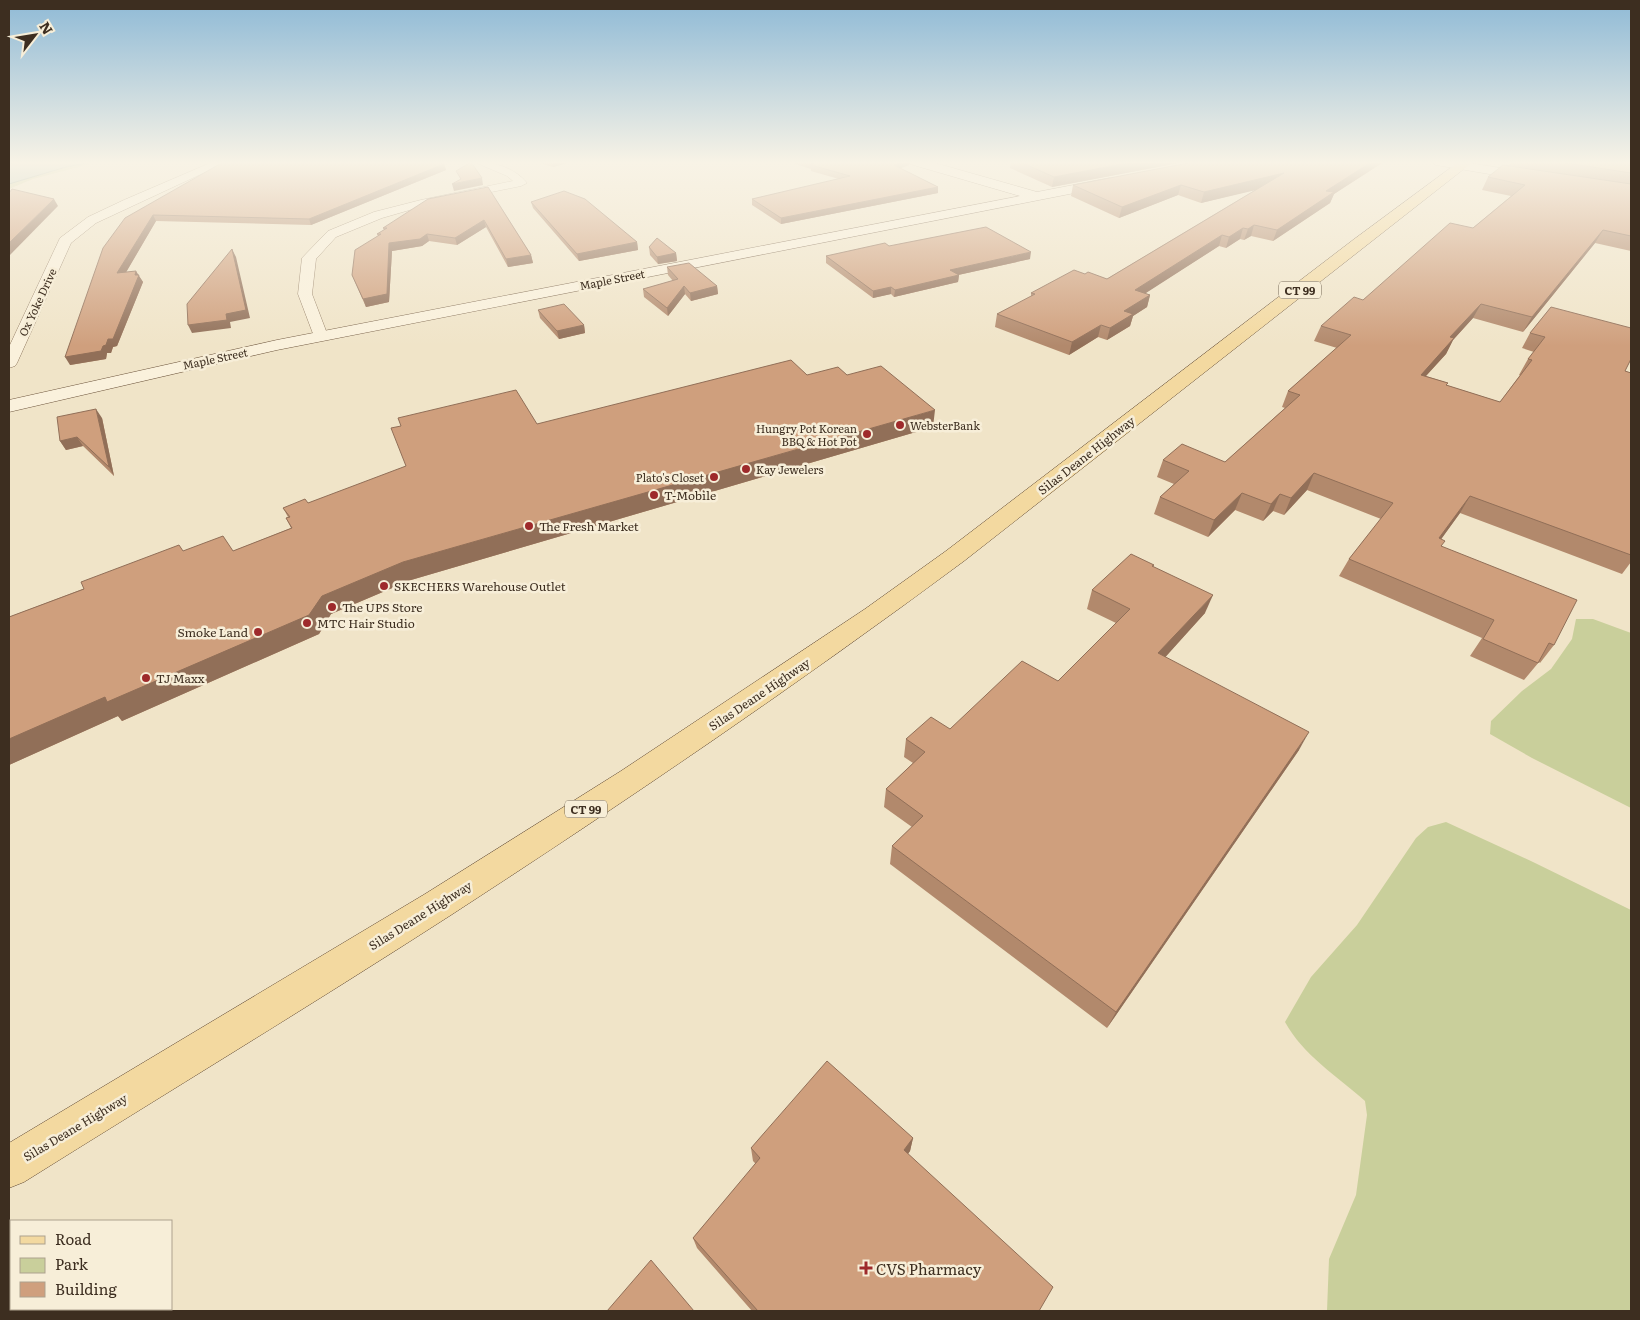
<svg xmlns="http://www.w3.org/2000/svg" width="1640" height="1320" viewBox="0 0 1640 1320" font-family="Literata,serif">
<style>
.green{fill:#c9cf9b}
.water{fill:#a9c4bc;stroke:#6f938a}
.lines{fill:none;stroke-linecap:round;stroke-linejoin:round}
.street-casing{stroke:#8d765c;stroke-width:1}
.secondary-casing{stroke:#6f573f;stroke-width:1}
.primary-casing{stroke:#5b4430;stroke-width:1}
.street{fill:#faf1dc;fill-rule:evenodd}
.secondary{fill:#faf1dc;fill-rule:evenodd}
.primary{fill:#f3d9a0;fill-rule:evenodd}
.wall{fill:#b2896c}
.shaded-wall{fill:#916f58}
.building{fill:#cf9f7d;stroke:#916f58}
.poi-dot{fill:#9e2a2b;stroke:#f7eed8;stroke-width:2}
.labels{text-anchor:middle;dominant-baseline:central;stroke-width:5;stroke-linejoin:round;paint-order:stroke}
.far-street-label{font-size:11px;fill:#3d2e20;stroke:#f7eed8}
.shield{fill:#f7eed8;stroke:#756857;stroke-width:1}
.shield-label{font-size:11px;font-weight:bold;fill:#3d2e20}
.far-poi-label{font-size:11px;fill:#3d2e20;stroke:#f7eed8;text-anchor:start}
.street-label{font-size:12px;fill:#3d2e20;stroke:#f7eed8}
.poi-label{font-size:12px;fill:#3d2e20;stroke:#f7eed8;text-anchor:start}
.near-poi-label{font-size:15px;fill:#3d2e20;stroke:#f7eed8;text-anchor:start}
</style>
<rect width="100%" height="100%" fill="#f0e4c8"/>
<g class="green">
<path d="M9,161H101L33,179L9,189Z"/>
<path d="M1576,619H1593L1631,633V808L1532,758L1490,734L1491,721L1522,691L1551,669L1572,639Z"/>
<path d="M1446,822L1533,862L1631,910V1311H1327L1329,1259L1356,1195L1367,1115L1365,1101C1337,1076 1303,1055 1285,1022L1311,977L1357,925L1416,838L1428,827Z"/>
</g>
<path class="water" d="M21,161H98L66,167L9,184V164Z"/>
<g class="lines">
<g class="street-casing">
<g id="street">
<path d="M215,161H229L96,223L71,243L17,363L15,366L9,368V347L60,238L88,217L124,200Z"/>
<path d="M472,161C491,161 514,167 527,183L521,186L427,205L382,218L336,237L316,259L312,294L328,336L325,339H315L298,294L302,258L328,231L374,212L421,200L513,181L507,176Z"/>
</g>
</g>
<g class="secondary-casing">
<g id="secondary">
<path d="M908,161H928L1037,192L1110,178L1116,182L1110,186L277,350L9,412V400L277,340L1020,196L910,164Z"/>
<path d="M1430,161H1458L1531,173L1537,177L1531,181L1436,165Z"/>
</g>
</g>
<g class="primary-casing">
<path id="primary" d="M1460,161H1474L964,561C797,685 625,802 451,915C310,1006 166,1093 24,1182L9,1188V1143L425,894L621,771L865,609L946,551L1353,240Z"/>
</g>
<use href="#street" class="street"/>
<use href="#secondary" class="secondary"/>
<use href="#primary" class="primary"/>
</g>
<g class="wall">
<path d="M533,161H575L553,167Z"/>
<path d="M786,161H909V165L900,168L938,187V193L781,224L752,205V199L839,179L811,171V169Z"/>
<path d="M1011,161H1189L1052,187L1010,168Z"/>
<path d="M1199,161H1383L1382,163L1334,194L1330,203L1273,241L1251,236L1244,240L1240,239L1226,248L1219,246L1145,293L1150,295L1147,307L1133,316L1130,326L1107,340L1098,337L1069,355L995,327L997,314L1031,297V293L1085,274L1107,279L1257,189L1201,203L1178,195L1119,218L1071,196L1073,185Z"/>
<path d="M1511,161H1631V251L1595,243L1523,332L1473,318L1453,340L1446,354L1426,376L1448,383L1446,385L1500,402L1520,375H1519L1528,359L1534,352L1522,348L1530,333L1551,307L1625,371L1631,373V562L1622,574L1460,513L1441,539L1442,547L1554,645L1540,663L1539,662L1524,680L1470,656L1482,638L1339,576L1349,559L1381,519L1307,490L1284,515L1273,511L1263,521L1235,510L1208,537L1154,514L1160,497L1174,484L1157,477L1163,460L1225,462L1285,408L1282,407L1288,391L1337,348L1314,341L1321,326L1363,300L1473,228L1511,196L1482,190L1488,177L1509,165Z"/>
<path d="M444,164L446,170L311,225L156,221L126,272L138,275L143,282L117,346L113,347L111,353H107L106,359L70,365L125,218Z"/>
<path d="M488,187L531,255L533,263L508,267L486,227L457,245L429,241L422,246L392,251L389,302L366,307L352,275L378,236L377,234L384,230L383,228Z"/>
<path d="M531,202L637,242L638,250L579,261L533,208Z"/>
<path d="M889,246L1030,259L958,275H959L958,282L894,297L891,294L873,298L826,263V256Z"/>
<path d="M649,247L676,253L677,261L658,264L650,255Z"/>
<path d="M667,267L717,286L718,294L691,301L685,294L668,316L644,297L643,289L673,281L668,275Z"/>
<path d="M538,310L584,325L585,333L559,339L540,318Z"/>
<path d="M807,375H847L933,427L411,580L331,614L319,634L122,721L118,716L9,765V617L183,551H233L291,528L286,518L288,517L283,508L308,503L537,424Z"/>
<path d="M102,418L114,476L83,446L66,450L60,441Z"/>
<path d="M1154,565L1153,567L1205,613L1165,657L1299,750L1107,1028L890,864L892,846L912,827L884,807L886,789L913,763L904,757L906,739L950,729L1058,681L1116,623L1087,609L1092,590Z"/>
<path d="M913,1138L910,1151L908,1154L1039,1311H752L697,1248L693,1238L756,1164L753,1161L751,1148Z"/>
</g>
<g class="shaded-wall">
<path d="M556,161H575L553,167L552,162Z"/>
<path d="M906,161H909V165L893,171L894,165Z"/>
<path d="M1138,161H1189L1052,187L1054,177Z"/>
<path d="M1373,161H1383L1382,163L1334,194L1330,203L1273,241L1277,230L1326,191Z"/>
<path d="M444,164L446,170L311,225L309,219Z"/>
<path d="M1284,173L1281,184L1201,203L1204,192Z"/>
<path d="M482,178L483,185L454,191L452,184Z"/>
<path d="M1181,185L1178,195L1119,218L1122,207Z"/>
<path d="M938,187V193L781,224V218Z"/>
<path d="M54,199L58,206L9,256V243Z"/>
<path d="M153,215L156,221L121,281L117,273Z"/>
<path d="M484,220L486,227L457,245L455,238Z"/>
<path d="M1254,225L1251,236L1244,240L1248,229Z"/>
<path d="M1243,228L1240,239L1226,248L1229,237Z"/>
<path d="M1603,230L1595,243L1523,332L1532,317Z"/>
<path d="M427,234L429,241L422,246L392,251L389,302L366,307L363,299L389,243Z"/>
<path d="M1222,235L1219,246L1132,302L1135,290Z"/>
<path d="M637,242L638,250L579,261L577,254Z"/>
<path d="M232,249L236,257L250,318L230,322L231,328L192,333L188,325L226,314Z"/>
<path d="M1031,252L1030,259L949,277L950,270Z"/>
<path d="M676,253L677,261L658,264L657,257Z"/>
<path d="M531,255L533,263L508,267L506,259Z"/>
<path d="M136,271L143,282L117,346L113,347L111,353H107L106,359L70,365L65,357L103,346L108,339Z"/>
<path d="M959,275L958,282L894,297L895,290Z"/>
<path d="M684,286L685,294L668,316L667,308Z"/>
<path d="M717,286L718,294L691,301L690,293Z"/>
<path d="M891,287V294L873,298V291Z"/>
<path d="M1150,295L1147,307L1133,316L1130,326L1107,340L1110,328L1124,311Z"/>
<path d="M1481,304L1473,318L1453,340L1446,354L1413,390L1421,375L1450,337Z"/>
<path d="M584,325L585,333L559,339L557,331Z"/>
<path d="M1101,325L1098,337L1069,355L1072,342Z"/>
<path d="M96,409L102,418L114,476L109,467Z"/>
<path d="M935,410L933,427L411,580L331,614L319,634L122,721L118,716L9,765V739L322,596L403,562Z"/>
<path d="M77,437L83,446L66,450L60,441Z"/>
<path d="M1314,473L1307,490L1284,515L1291,498Z"/>
<path d="M1242,493L1235,510L1208,537L1214,520Z"/>
<path d="M1280,494L1273,511L1263,521L1271,504Z"/>
<path d="M1470,496L1460,513L1429,556L1439,538Z"/>
<path d="M1213,595L1205,613L1152,672L1158,653Z"/>
<path d="M1309,732L1299,750L1107,1028L1116,1012Z"/>
<path d="M913,1138L910,1151L901,1163L904,1150Z"/>
</g>
<g class="building">
<path d="M225,161H437L444,164L309,219L153,215L117,273L136,271L135,275H139L113,339H108L106,345L103,346L101,351L65,357L103,248L125,218Z"/>
<path d="M805,161H906L894,165L938,187L781,218L752,199L850,176L811,165L814,164Z"/>
<path d="M1018,161H1138L1054,177Z"/>
<path d="M1199,161H1373L1326,191L1334,192L1277,230L1254,225L1248,229L1243,228L1229,237L1222,235L1135,290L1150,295L1124,311L1133,314L1110,328L1101,325L1072,342L997,314L1035,294L1031,293L1074,270L1085,274L1088,272L1107,279L1284,173L1204,192L1181,185L1122,207L1073,185Z"/>
<path d="M1553,161H1631V173Z"/>
<path d="M471,162L482,178L452,184L461,179L456,171Z"/>
<path d="M1503,165L1631,184V236L1603,230L1532,317L1481,304L1450,337L1454,338L1421,375L1448,383L1446,385L1500,402L1532,360L1528,359L1545,337L1530,333L1551,307L1631,328V359L1625,371L1631,373V555L1470,496L1439,538L1445,541L1441,546L1577,600L1554,645L1549,643L1538,663L1483,639L1494,620L1349,559L1393,503L1314,473L1291,498L1280,494L1271,504L1242,493L1214,520L1160,497L1189,471L1163,460L1182,444L1225,462L1300,395L1288,391L1351,335L1321,326L1354,297L1363,300L1450,223L1473,228L1525,185L1488,177Z"/>
<path d="M488,187L531,255L506,259L484,220L455,238L427,234L420,239L389,243L387,294L363,299L352,275L355,250L381,234H377L387,228H383L428,199Z"/>
<path d="M12,189L54,199L9,243V193Z"/>
<path d="M564,191L585,199L637,242L577,254L531,202Z"/>
<path d="M986,227L1031,252L950,270L959,275L895,290L891,287L873,291L826,256L885,243L889,246Z"/>
<path d="M657,238L676,253L657,257L649,247Z"/>
<path d="M232,249L246,310L226,314L227,320L188,325L187,304Z"/>
<path d="M689,263L717,286L690,293L684,286L667,308L643,289L678,279L667,267Z"/>
<path d="M564,304L584,325L557,331L538,310Z"/>
<path d="M791,360L807,375L838,367L847,375L881,366L935,410L403,562L322,596L309,615L107,702L105,697L9,739V617L84,589L81,582L179,545L183,551L223,536L233,551L292,528L286,518L290,517L283,508L305,499L308,503L406,466L391,428L401,426L398,418L516,390L537,424Z"/>
<path d="M96,409L109,467L77,437L60,441L57,417Z"/>
<path d="M1131,554L1154,565L1152,566L1213,595L1158,653L1309,732L1116,1012L892,846L923,816L886,789L925,752L906,739L931,717L950,729L1022,661L1058,681L1130,609L1092,590Z"/>
<path d="M827,1061L913,1138L904,1150L1053,1287L1039,1311H758L693,1238L760,1158L751,1148Z"/>
<path d="M651,1260L694,1311H607Z"/>
</g>
<linearGradient id="sky" x2="0" y2="1"><stop stop-color="#8fbad6"/><stop offset="0.47" stop-color="#f8f3e6"/><stop offset="1" stop-color="#f8f3e6" stop-opacity="0"/></linearGradient>
<rect width="1640" height="346" fill="url(#sky)"/>
<g class="poi-dot">
<circle cx="900" cy="425" r="5"/>
<circle cx="867" cy="434" r="5"/>
<circle cx="746" cy="469" r="5"/>
<circle cx="714" cy="477" r="5"/>
<circle cx="654" cy="495" r="5"/>
<circle cx="529" cy="526" r="5"/>
<circle cx="384" cy="586" r="5"/>
<circle cx="332" cy="607" r="5"/>
<circle cx="307" cy="623" r="5"/>
<circle cx="258" cy="632" r="5"/>
<circle cx="146" cy="678" r="5"/>
<path d="M863.5 1260.5h5v5h5v5h-5v5h-5v-5h-5v-5h5z"/>
</g>
<g class="labels">
<g class="far-street-label">
<text transform="translate(612 279) rotate(-11)">Maple Street</text>
<text transform="translate(37 302) rotate(-65)">Ox Yoke Drive</text>
<text transform="translate(215 358) rotate(-12)">Maple Street</text>
</g>
<g class="shield">
<rect x="1279" y="281.5" width="42" height="17" rx="4"/>
<rect x="565" y="800.5" width="42" height="17" rx="4"/>
</g>
<g class="shield-label">
<text x="1300" y="290">CT 99</text>
<text x="586" y="809">CT 99</text>
</g>
<g class="far-poi-label">
<text x="910" y="425">WebsterBank</text>
<text x="857" y="428" text-anchor="end">Hungry Pot Korean<tspan x="857" dy="13">BBQ &amp; Hot Pot</tspan></text>
<text x="756" y="469">Kay Jewelers</text>
<text x="704" y="477" text-anchor="end">Plato's Closet</text>
</g>
<g class="street-label">
<text transform="translate(1086 455) rotate(-38)">Silas Deane Highway</text>
<text transform="translate(759 694) rotate(-34)">Silas Deane Highway</text>
<text transform="translate(420 915) rotate(-32)">Silas Deane Highway</text>
<text transform="translate(75 1127) rotate(-31)">Silas Deane Highway</text>
</g>
<g class="poi-label">
<text x="664" y="495">T-Mobile</text>
<text x="539" y="526">The Fresh Market</text>
<text x="394" y="586">SKECHERS Warehouse Outlet</text>
<text x="342" y="607">The UPS Store</text>
<text x="317" y="623">MTC Hair Studio</text>
<text x="248" y="632" text-anchor="end">Smoke Land</text>
<text x="156" y="678">TJ Maxx</text>
</g>
<g class="near-poi-label">
<text x="876" y="1268">CVS Pharmacy</text>
</g>
</g>
<rect width="1640" height="1320" fill="none" stroke="#3d2e20" stroke-width="20"/>
<rect x="10" y="1220" width="162" height="90" fill="#f7eed8" stroke="#ada18e"/>
<rect x="20" y="1236" width="25" height="8" fill="#f3d9a0" stroke="#ada18e"/>
<text x="55" y="1245" font-size="15" fill="#3d2e20">Road</text>
<rect x="20" y="1258" width="25" height="15" fill="#c9cf9b" stroke="#ada18e"/>
<text x="55" y="1270" font-size="15" fill="#3d2e20">Park</text>
<rect x="20" y="1282" width="25" height="15" fill="#cf9f7d" stroke="#ada18e"/>
<text x="55" y="1295" font-size="15" fill="#3d2e20">Building</text>
<g transform="translate(35 35) rotate(59)" stroke="#f7eed8" stroke-width="4" paint-order="stroke">
<path d="M0-4L9 19L0 12L-9 19Z" fill="#3d2e20"/>
<text y="-8" font-size="14" font-weight="bold" text-anchor="middle" fill="#3d2e20">N</text>
</g>
</svg>
